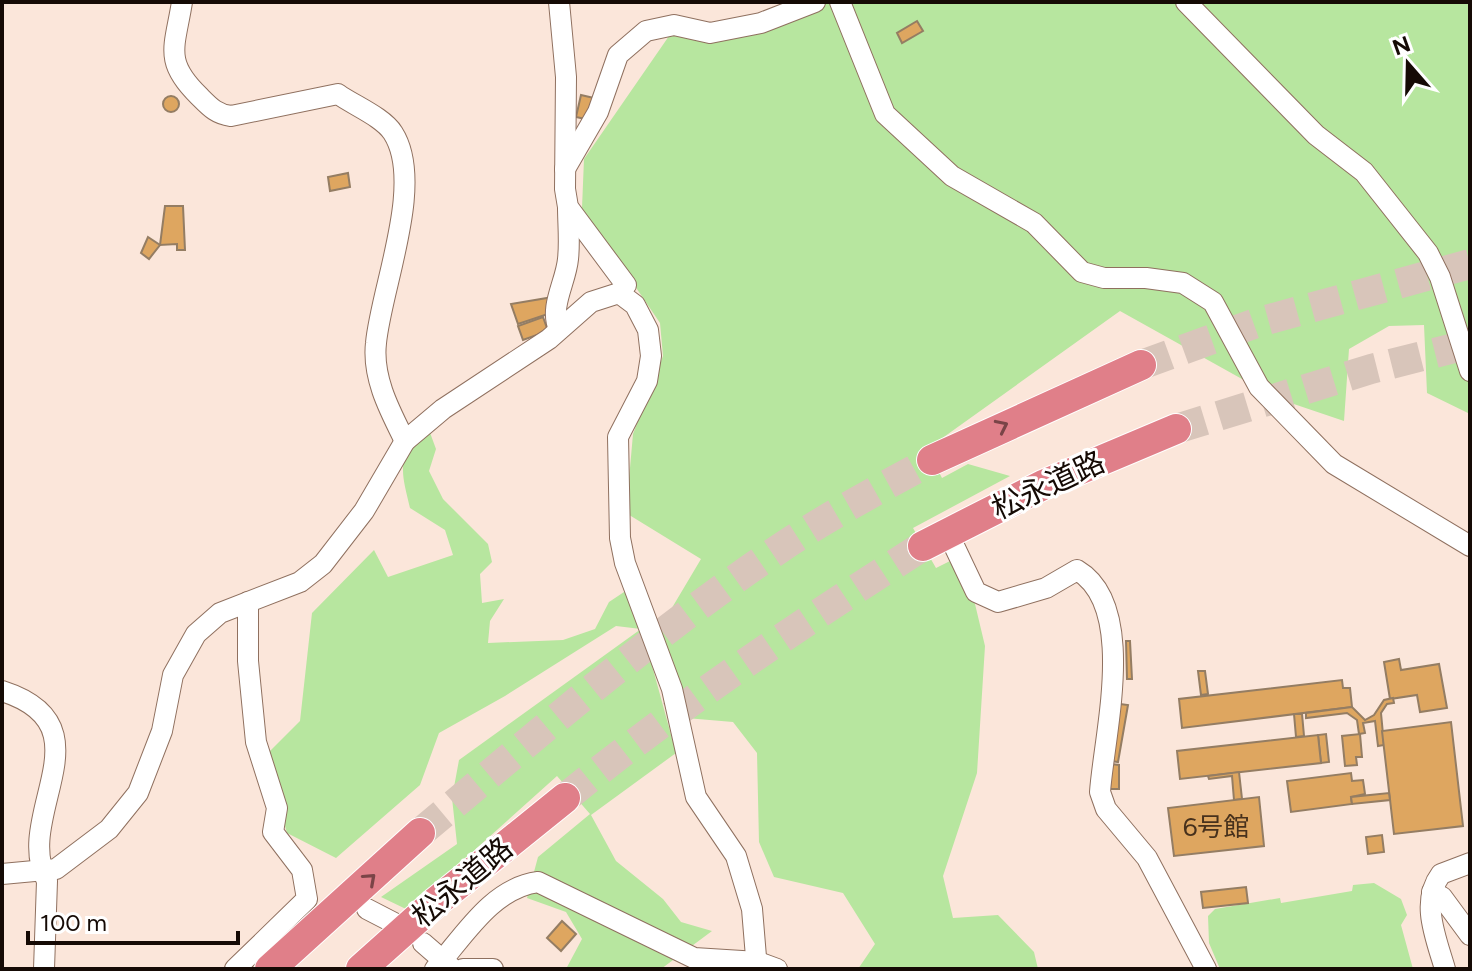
<svg xmlns="http://www.w3.org/2000/svg" width="1472" height="971" viewBox="0 0 1472 971" font-family="Figtree,'Noto Sans JP',sans-serif">
<style>
.green{fill:#b7e69f}
.building{fill:#dea660;stroke:#947d63;stroke-width:2}
.lines{fill:none;stroke-linecap:round;stroke-linejoin:round}
.highway-tunnel{stroke:#d8c5ba;stroke-width:30;stroke-dasharray:30 15;stroke-linecap:butt}
.minor-casing{stroke:#8f705f;stroke-width:22}
.highway-casing{stroke:#fff;stroke-width:32}
.minor{stroke:#fff;stroke-width:20}
.highway{stroke:#e07f89;stroke-width:30}
.oneway{stroke:#7a4447}
.labels{text-anchor:middle;dominant-baseline:central;stroke-width:6;stroke-linejoin:round;paint-order:stroke}
.number-label{font-size:26px;fill:#47311c}
.street-label{font-size:30px;fill:#150a05;stroke:#fff}
</style>
<rect width="100%" height="100%" fill="#fbe6da"/>
<g class="green">
<path d="M787,2H1470V414L1427,393L1424,325L1389,326L1349,349L1344,421L1276,398L1120,311L927,449L942,478L968,464L1010,476L913,528L936,568L950,561L975,604L985,646L977,773L943,876L953,918L998,915L1034,952L1038,969H858L875,944L843,893L774,877L759,842L757,753L733,722L686,718L657,633L701,559L626,513L633,434L663,356L660,323L582,208L584,159L669,36L734,37Z"/>
<path d="M429,430L436,449L429,471L443,499L488,544L492,562L480,574L482,603L504,599L490,621L488,643L563,640L595,629L609,602L627,590L642,629L676,753L591,815L616,861L663,899L681,922L712,931L661,969H566L582,939L566,912L527,898L538,857L590,814L557,776L408,910L381,897L457,844L452,798L459,760L641,629L616,626L505,696L439,733L420,785L336,858L287,833L265,756L300,721L312,613L374,550L388,577L453,555L445,530L410,508C401,470 395,456 429,430Z"/>
<path d="M1374,883L1401,899L1407,915L1401,925L1413,969H1220L1209,943L1208,916L1215,909L1280,898L1281,903L1352,891L1353,885Z"/>
</g>
<g class="building">
<path d="M917,21L923,31L902,43L897,33Z"/>
<path d="M581,95L594,98L590,120L576,117Z"/>
<circle cx="171" cy="104" r="8"/>
<path d="M348,173L350,187L330,191L328,177Z"/>
<path d="M165,206H183L185,250H177V244L160,245Z"/>
<path d="M148,237L160,245L149,259L141,253Z"/>
<path d="M553,297L554,312L518,324L511,304Z"/>
<path d="M543,317L548,331L523,340L518,326Z"/>
<path d="M1126,641H1130L1132,679H1127Z"/>
<path d="M1399,659L1401,670L1439,664L1447,708L1420,712L1417,695L1390,699L1384,662Z"/>
<path d="M1198,671H1205L1208,694L1201,695Z"/>
<path d="M1342,680L1343,688H1350L1352,707L1182,728L1179,699Z"/>
<path d="M1393,698L1394,703L1387,704L1381,713L1384,745L1378,746L1375,721L1363,723L1365,733L1359,734L1357,720L1347,713L1306,718V713L1352,707L1365,720L1374,715L1384,700Z"/>
<path d="M1120,704L1128,705L1118,762L1111,761Z"/>
<path d="M1294,714H1302L1304,736L1296,737Z"/>
<path d="M1451,722L1463,826L1394,834L1382,731Z"/>
<path d="M1326,734L1329,762L1321,763L1318,735Z"/>
<path d="M1360,734L1362,757H1356L1357,765L1345,766L1342,736Z"/>
<path d="M1318,735L1321,763L1180,779L1177,751Z"/>
<path d="M1111,764L1119,765V789H1110Z"/>
<path d="M1239,772L1242,799L1234,800L1232,776L1209,779L1208,776Z"/>
<path d="M1351,773L1352,781L1363,780L1365,794L1351,797L1352,804L1291,812L1287,781Z"/>
<path d="M1389,793L1390,800L1352,804L1351,797Z"/>
<path d="M1259,797L1264,846L1174,856L1168,808Z"/>
<path d="M1382,835L1384,852L1368,854L1366,837Z"/>
<path d="M1246,887L1248,903L1203,908L1201,892Z"/>
<path d="M562,921L576,934L561,951L547,938Z"/>
</g>
<g class="lines">
<g class="highway-tunnel">
<path d="M1141,365L1259,322L1470,264"/>
<path d="M1176,429L1371,369L1470,344"/>
<path d="M565,798C679,705 799,625 923,546"/>
<path d="M420,833C537,735 652,634 779,549C828,516 881,488 932,460"/>
</g>
<g class="minor-casing">
<g id="minor">
<path d="M182,2C175,47 163,61 199,96C210,107 216,114 231,116L338,94C353,105 383,117 393,133C425,183 381,288 376,343C372,378 390,411 405,441"/>
<path d="M559,2L566,77L565,189L568,207L626,285L619,293"/>
<path d="M840,2L885,114L952,176L1034,223L1082,272L1104,278H1146L1183,283L1213,302L1259,387L1334,464L1470,546"/>
<path d="M1186,2L1316,135L1364,172L1428,253L1440,277L1470,371"/>
<path d="M565,169L598,112L618,55L646,31L674,25L710,33L761,23L815,2"/>
<path d="M559,329C549,307 566,282 568,259C570,242 568,224 568,207"/>
<path d="M948,533L976,592L998,602L1046,588L1077,570C1138,606 1104,734 1100,792L1106,809L1147,858L1206,969"/>
<path d="M2,691C112,726 12,815 47,881L44,969"/>
<path d="M2,874L56,869L109,829L138,793L162,731L173,675L196,634L220,613L300,582L323,564L364,511L405,441L443,409L549,339L591,302L619,293L635,305L648,330L651,356L647,381L618,437L620,538L625,563L672,689L696,797L736,856L752,909L757,969"/>
<path d="M1432,892L1442,897L1470,935"/>
<path d="M367,909L398,925"/>
<path d="M423,943L453,969"/>
<path d="M235,969L307,899L302,870L273,832L277,808L256,742L248,661V602"/>
<path d="M435,969C464,936 492,888 538,882L694,958L758,962L777,969"/>
<path d="M463,969H493"/>
<path d="M1445,969C1436,938 1420,902 1441,874L1470,863"/>
</g>
</g>
<g class="highway-casing">
<g id="highway">
<path d="M932,460L1141,365"/>
<path d="M923,546L1043,485L1176,429"/>
<path d="M270,969L420,833"/>
<path d="M361,969L436,902L565,798"/>
</g>
</g>
<use href="#minor" class="minor"/>
<use href="#highway" class="highway"/>
</g>
<defs><path id="oneway-chevron" d="M-2-3.5L2.5 0L-2 3.5" fill="none" stroke-width="1.6" stroke-linecap="round" stroke-linejoin="round" transform="scale(2)"/></defs>
<g class="oneway">
<use href="#oneway-chevron" transform="translate(1002 426) rotate(-26)"/>
<use href="#oneway-chevron" transform="translate(370 879) rotate(-42)"/>
</g>
<g class="labels">
<g class="number-label">
<text x="1216" y="827">6号館</text>
</g>
<g class="street-label">
<text transform="translate(1048 485) rotate(-25)">松永道路</text>
<text transform="translate(462 882) rotate(-40)">松永道路</text>
</g>
</g>
<rect width="1472" height="971" fill="none" stroke="#150a05" stroke-width="8"/>
<g transform="translate(1408 64) rotate(340)" stroke="#ffffff" stroke-width="6" paint-order="stroke">
<path d="M0-6L14 30L0 20L-14 30Z" fill="#150a05"/>
<text y="-12" font-size="22" font-weight="bold" text-anchor="middle" fill="#150a05">N</text>
</g>
<path d="M28 931v12h210v-12" fill="none" stroke="#150a05" stroke-width="4"/>
<text x="40" y="931" font-size="24" fill="#150a05" stroke="#ffffff" stroke-width="6" paint-order="stroke">100 m</text>
</svg>
